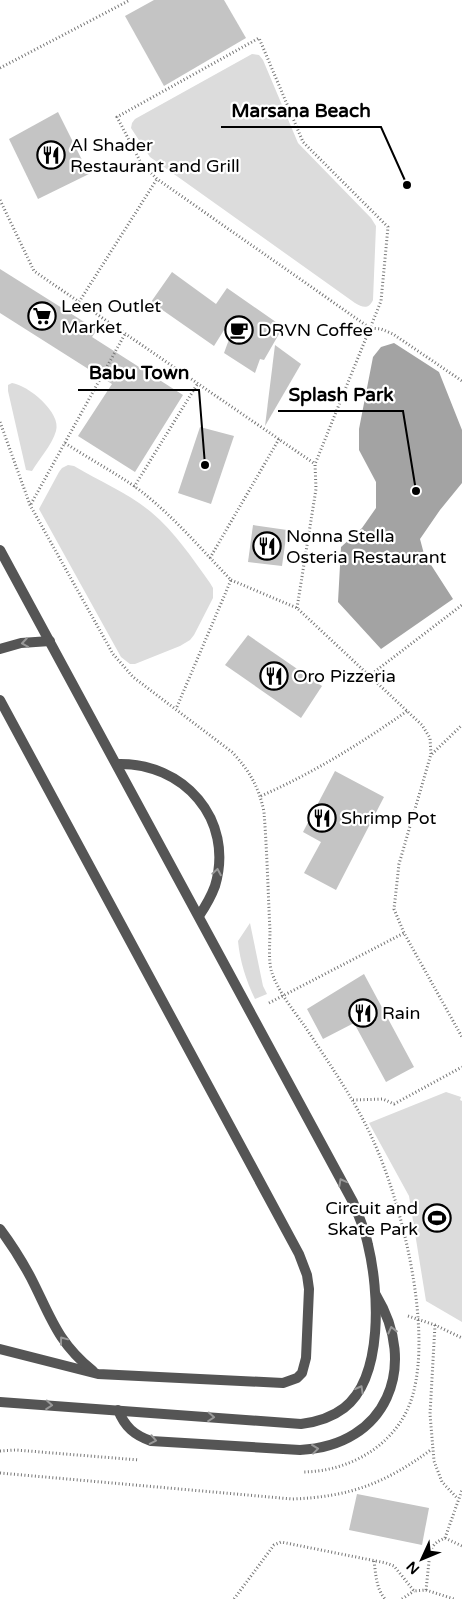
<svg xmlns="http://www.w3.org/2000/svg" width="462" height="1599" viewBox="0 0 462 1599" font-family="'Varela Round',sans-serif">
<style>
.green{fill:#dcdcdc}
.water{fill:#a3a3a3}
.building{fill:#c4c4c4}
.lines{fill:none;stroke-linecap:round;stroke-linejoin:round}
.path{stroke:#777;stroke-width:3;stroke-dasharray:1 2.5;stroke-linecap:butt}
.lane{stroke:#555;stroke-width:10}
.street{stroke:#555;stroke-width:10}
.oneway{stroke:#999}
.labels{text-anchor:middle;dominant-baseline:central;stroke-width:4.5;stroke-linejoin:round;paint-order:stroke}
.poi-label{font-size:18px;fill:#000;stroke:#fff;text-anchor:start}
.leader{fill:none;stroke:#000;stroke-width:2}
.callout-dot{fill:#000;stroke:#fff;stroke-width:2}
.callout-label{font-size:19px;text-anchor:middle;font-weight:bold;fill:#000;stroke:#fff;stroke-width:4.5;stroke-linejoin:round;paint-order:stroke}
</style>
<rect width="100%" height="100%" fill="#fff"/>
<g class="green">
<path d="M252,54L259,55L263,60L298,143L371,218L376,226L373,300C369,309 363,308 355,303L150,157L131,128L132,123L135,119Z"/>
<path d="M12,383C28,385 62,413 56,431C52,445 39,459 32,471L26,470L8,391V385Z"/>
<path d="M68,465L74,466C99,481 128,493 151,512C175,532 192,558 210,583L213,588V598L194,635L190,640L180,646L135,664H130L121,657L39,509L59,472L62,468Z"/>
<path d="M250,923L263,986L267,994L255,999C246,980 240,962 238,941Z"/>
<path d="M446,1092L461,1097L460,1100L462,1101V1322L426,1301L409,1196L369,1123Z"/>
</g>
<path class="water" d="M394,343L439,372L462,430V483L440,510L420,539L424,554L453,599L381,649L338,602L341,547L362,528L376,508V482L359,450V429L373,357L381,347Z"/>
<g class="building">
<path d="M154,0H224L246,38L164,86L125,16Z"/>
<path d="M58,112L89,174L38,199L9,139Z"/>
<path d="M0,269L97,330L92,337L183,395L135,472L78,436L112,384L0,313Z"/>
<path d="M172,272L216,304L227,288L283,327L264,360L260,359L255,373L224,353L231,334L224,330L214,346L151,302Z"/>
<path d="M275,345L301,364L265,426Z"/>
<path d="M200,427L234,436L211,504L178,493Z"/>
<path d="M253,525L287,530L282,566L248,562Z"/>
<path d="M248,635L322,686L301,718L225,665Z"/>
<path d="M335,771L384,797L336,890L304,873L321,842L303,832Z"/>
<path d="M364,974L414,1067L386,1082L354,1023L323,1039L307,1009Z"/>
<path d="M357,1494L429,1508L422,1545L349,1530Z"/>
</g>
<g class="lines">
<g class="path">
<path d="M0,68L130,0"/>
<path d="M0,200L34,271L315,464"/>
<path d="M79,302L157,179"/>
<path d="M0,422L30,505L113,654L133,677L232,752C249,770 259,787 264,812C267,851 268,891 270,931C270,942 268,962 272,973C279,993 294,1011 306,1028C330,1065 355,1100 373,1140C402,1204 432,1325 413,1394C400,1443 351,1472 302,1472"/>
<path d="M65,443C88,458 112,471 134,486C170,512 200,548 231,580L176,709"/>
<path d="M134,487L198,383"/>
<path d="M31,504L125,334"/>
<path d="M210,558L279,439"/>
<path d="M231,580L297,608L422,725L430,738L431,754L399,864L394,909L404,933L462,1037"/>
<path d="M297,608L316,489L315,464L381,301L388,227L303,142L259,38L117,117L141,163L157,179L370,328L381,329L393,334L462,381"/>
<path d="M369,676L462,605"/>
<path d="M432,754L462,725"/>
<path d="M261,796C313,773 360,744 407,711"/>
<path d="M269,1003L404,933"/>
<path d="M353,1100L383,1099L394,1104L462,1067"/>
<path d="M408,1316L435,1325L462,1338"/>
<path d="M435,1325L430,1414L434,1461L442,1482L458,1499"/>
<path d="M0,1451L16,1450L139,1460"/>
<path d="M0,1473L292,1499C350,1497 386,1483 432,1449"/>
<path d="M445,1538L462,1490"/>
<path d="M374,1561C376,1575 376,1588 385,1599"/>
<path d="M426,1590L430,1552C433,1544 438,1541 445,1538L462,1546"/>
<path d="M234,1599L274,1545L281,1542L386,1563L394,1566L414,1591L426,1590L454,1599"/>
<path d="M402,1599L414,1591"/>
</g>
<g class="lane">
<path d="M0,700L299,1254L307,1275L309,1289L306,1358L302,1373L297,1378L283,1383L98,1374L0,1349"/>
<path d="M117,764C183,762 235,819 215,886C211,897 205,907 199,916"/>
<path d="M0,1229C12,1245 22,1261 31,1278C51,1317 57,1342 93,1371"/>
<path d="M118,1410C125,1427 134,1435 151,1441L300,1450C387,1446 419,1366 376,1295"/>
</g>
<g class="street">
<path d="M0,550L353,1202C359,1216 365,1230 368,1245C379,1290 384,1377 344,1408C331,1418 317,1422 301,1424L0,1402"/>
<path d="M0,649L21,643L50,641"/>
</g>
</g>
<defs><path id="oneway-chevron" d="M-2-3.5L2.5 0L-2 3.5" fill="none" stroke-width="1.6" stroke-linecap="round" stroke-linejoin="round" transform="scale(1.25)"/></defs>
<g class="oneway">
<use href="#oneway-chevron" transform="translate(25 643) rotate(171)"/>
<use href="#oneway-chevron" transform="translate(217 872) rotate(-80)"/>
<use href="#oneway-chevron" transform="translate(342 1182) rotate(-118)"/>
<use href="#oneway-chevron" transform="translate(392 1330) rotate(-104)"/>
<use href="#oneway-chevron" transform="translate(63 1340) rotate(-127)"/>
<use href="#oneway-chevron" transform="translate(360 1389) rotate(-60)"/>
<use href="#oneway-chevron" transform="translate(49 1405) rotate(4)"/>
<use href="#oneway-chevron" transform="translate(211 1417) rotate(4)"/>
<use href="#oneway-chevron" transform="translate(153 1440) rotate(11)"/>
<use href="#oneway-chevron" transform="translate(315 1449) rotate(-7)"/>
</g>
<defs>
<g id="restaurant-ring" transform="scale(1.4375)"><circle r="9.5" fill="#fff" stroke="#000" stroke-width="1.5"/><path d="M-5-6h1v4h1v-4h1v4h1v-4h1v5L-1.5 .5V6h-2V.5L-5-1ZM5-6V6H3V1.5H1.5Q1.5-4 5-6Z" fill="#000"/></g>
<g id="supermarket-ring" transform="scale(1.4375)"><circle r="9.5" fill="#fff" stroke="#000" stroke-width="1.5"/><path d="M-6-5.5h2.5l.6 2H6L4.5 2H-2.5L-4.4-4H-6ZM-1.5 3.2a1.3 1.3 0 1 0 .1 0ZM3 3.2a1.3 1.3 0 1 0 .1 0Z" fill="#000"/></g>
<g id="cafe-ring" transform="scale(1.4375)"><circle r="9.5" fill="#fff" stroke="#000" stroke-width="1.5"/><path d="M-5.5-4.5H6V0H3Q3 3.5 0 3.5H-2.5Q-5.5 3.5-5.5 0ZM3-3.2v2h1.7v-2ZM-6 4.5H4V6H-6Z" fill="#000"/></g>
<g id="stadium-ring" transform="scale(1.4375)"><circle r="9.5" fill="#fff" stroke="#000" stroke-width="1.5"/><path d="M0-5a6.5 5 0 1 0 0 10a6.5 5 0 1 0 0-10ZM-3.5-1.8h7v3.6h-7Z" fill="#000"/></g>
</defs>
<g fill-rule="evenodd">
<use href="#restaurant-ring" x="51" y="155"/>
<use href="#supermarket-ring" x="42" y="316"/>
<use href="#cafe-ring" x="239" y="330"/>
<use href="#restaurant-ring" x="267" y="546"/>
<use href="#restaurant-ring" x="274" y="676"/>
<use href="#restaurant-ring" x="322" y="818"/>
<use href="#restaurant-ring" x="363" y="1013"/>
<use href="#stadium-ring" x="437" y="1218"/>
</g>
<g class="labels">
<g class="poi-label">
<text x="70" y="145">Al Shader<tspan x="70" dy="21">Restaurant and Grill</tspan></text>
<text x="61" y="306">Leen Outlet<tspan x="61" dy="21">Market</tspan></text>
<text x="258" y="330">DRVN Coffee</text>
<text x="286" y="536">Nonna Stella<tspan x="286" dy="21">Osteria Restaurant</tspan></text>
<text x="293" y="676">Oro Pizzeria</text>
<text x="341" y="818">Shrimp Pot</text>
<text x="382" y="1013">Rain</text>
<text x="418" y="1208" text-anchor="end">Circuit and<tspan x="418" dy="21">Skate Park</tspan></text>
</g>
</g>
<path class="leader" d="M407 185L381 127H221M205 465L199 390H78M416 491L403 411H278"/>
<g class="callout-dot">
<circle cx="407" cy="185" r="5"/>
<circle cx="205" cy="465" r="5"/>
<circle cx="416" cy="491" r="5"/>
</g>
<g class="callout-label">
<text x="301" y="117">Marsana Beach</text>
<text x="139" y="379">Babu Town</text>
<text x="341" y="401">Splash Park</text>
</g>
<g transform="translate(422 1559) rotate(226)" stroke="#ffffff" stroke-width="4" paint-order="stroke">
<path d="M0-4L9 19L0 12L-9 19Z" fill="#000000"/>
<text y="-8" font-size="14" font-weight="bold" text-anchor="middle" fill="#000000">N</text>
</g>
</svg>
